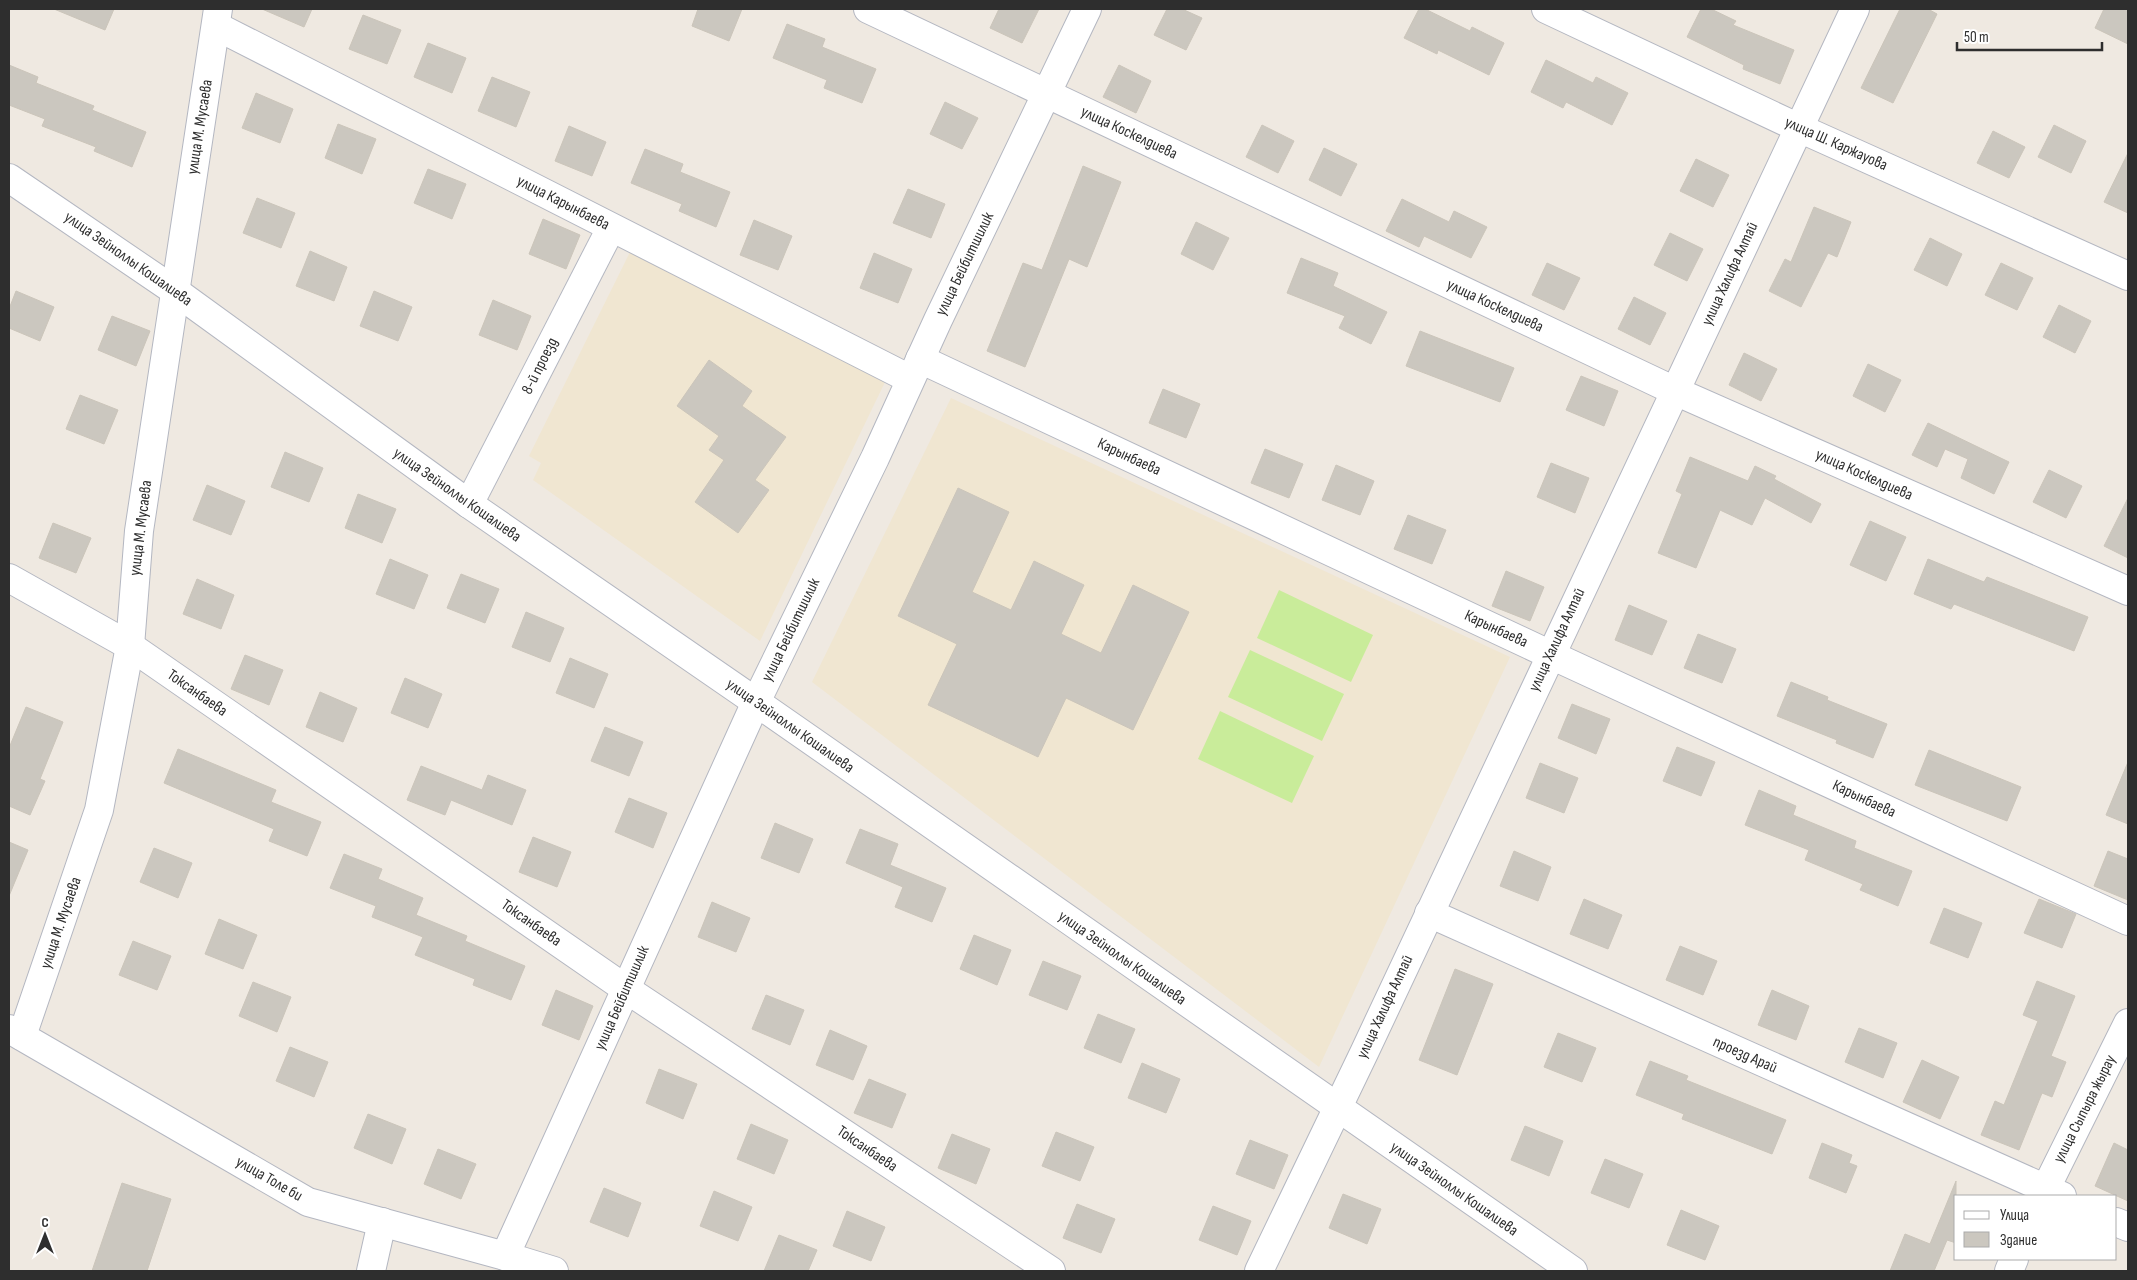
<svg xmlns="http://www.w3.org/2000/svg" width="2137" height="1280" viewBox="0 0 2137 1280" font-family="'Sofia Sans Condensed',sans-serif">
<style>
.education{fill:#f0e6d1}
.pitch{fill:#c9ec9a}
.building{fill:#cbc7bf;stroke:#cbc5ba}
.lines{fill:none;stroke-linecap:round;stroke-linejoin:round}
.minor-casing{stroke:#b4b7c1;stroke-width:30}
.minor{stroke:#fff;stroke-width:28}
.labels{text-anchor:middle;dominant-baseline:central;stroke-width:4;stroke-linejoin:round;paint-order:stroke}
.street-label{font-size:16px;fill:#2e2e2e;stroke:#fff}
</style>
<rect width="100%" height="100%" fill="#efe9e1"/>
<g class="education">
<path d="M632,248L886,380L760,641L533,480L541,463L529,456Z"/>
<path d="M951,398L1510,657L1319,1067L812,682Z"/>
</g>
<g class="pitch">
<path d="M1279,590L1373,635L1351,682L1257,638Z"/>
<path d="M1250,650L1344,694L1322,741L1228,697Z"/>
<path d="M1220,711L1314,756L1292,803L1198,759Z"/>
</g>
<g class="building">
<path d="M54,9H114L105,30Z"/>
<path d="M262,9H312L304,27Z"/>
<path d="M698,9H742L729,41L692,26Z"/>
<path d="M999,9H1039L1022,43L990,28Z"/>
<path d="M1167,9H1182L1202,18L1186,50L1154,35Z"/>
<path d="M1419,9H1425L1470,31L1472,27L1504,43L1489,75L1438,50L1437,54L1404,38Z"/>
<path d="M1701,9H1711L1736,21L1733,25L1794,50L1780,84L1743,69L1744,65L1687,37Z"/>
<path d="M1900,9H1928L1937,14L1893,103L1861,88Z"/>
<path d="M2104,9H2128V44L2095,28Z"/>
<path d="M363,15L401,30L387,64L349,49Z"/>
<path d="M787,24L825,39L822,47L876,69L862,103L824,88L827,80L773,58Z"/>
<path d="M428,43L466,58L452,93L414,77Z"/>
<path d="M1546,60L1593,83L1596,77L1628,93L1612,125L1566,102L1563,108L1531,92Z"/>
<path d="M9,65L38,77L36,83L94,106L92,110L146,132L132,167L94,151L96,147L42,126L45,119L9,105Z"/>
<path d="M1119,65L1151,81L1136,113L1103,97Z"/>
<path d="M492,77L530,92L516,127L478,111Z"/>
<path d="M256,93L293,109L280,143L242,128Z"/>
<path d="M945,102L978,118L962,149L930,134Z"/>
<path d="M338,124L376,139L362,174L325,158Z"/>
<path d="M1262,125L1294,141L1278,173L1246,157Z"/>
<path d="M2054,125L2086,141L2071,173L2038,157Z"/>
<path d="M569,126L606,142L592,176L555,161Z"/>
<path d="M1993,131L2025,147L2009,178L1977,163Z"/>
<path d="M1324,148L1357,164L1341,196L1309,180Z"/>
<path d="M645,149L683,164L680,172L730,192L716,227L679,211L682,204L631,183Z"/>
<path d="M2128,153V213L2104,202Z"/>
<path d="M1696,159L1729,175L1713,207L1680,191Z"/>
<path d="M1083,166L1121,182L1087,267L1069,259L1025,367L987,351L1023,263L1042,270Z"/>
<path d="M428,169L466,184L452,219L414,203Z"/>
<path d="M908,189L945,204L931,238L893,223Z"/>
<path d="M257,198L295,213L281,248L243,233Z"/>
<path d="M1402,199L1449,222L1454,211L1487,227L1471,258L1424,236L1419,247L1386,231Z"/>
<path d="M1814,207L1851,222L1837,257L1828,253L1801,307L1769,291L1785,259L1791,262Z"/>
<path d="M543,219L580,235L566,269L529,254Z"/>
<path d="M754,220L792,236L778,270L740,255Z"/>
<path d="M1196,222L1229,238L1213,270L1181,254Z"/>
<path d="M1670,233L1703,249L1687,281L1654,265Z"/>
<path d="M1930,238L1962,254L1947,286L1914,270Z"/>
<path d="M310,251L347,267L334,301L296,286Z"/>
<path d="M874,253L912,269L898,303L860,288Z"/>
<path d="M1301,258L1338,273L1333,286L1387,312L1371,344L1339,328L1345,316L1287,293Z"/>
<path d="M1547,263L1580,278L1564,310L1532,295Z"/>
<path d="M2001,263L2033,278L2017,310L1985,295Z"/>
<path d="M16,291L54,307L40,341L9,328V309Z"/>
<path d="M374,291L412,307L398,341L360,326Z"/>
<path d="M1634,297L1666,313L1650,345L1618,329Z"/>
<path d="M493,300L531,316L517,350L479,335Z"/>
<path d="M2059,305L2091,321L2075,353L2043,337Z"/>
<path d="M112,316L150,331L136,366L98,350Z"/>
<path d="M1420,331L1514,368L1500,402L1406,366Z"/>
<path d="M1744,353L1777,369L1761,401L1729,385Z"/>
<path d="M709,360L752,391L742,406L786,437L755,480L769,490L738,533L695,502L724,460L709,450L719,436L677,406Z"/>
<path d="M1868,364L1901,380L1885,412L1853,396Z"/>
<path d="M1581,376L1618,391L1604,426L1566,410Z"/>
<path d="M1163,389L1200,404L1186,438L1149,423Z"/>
<path d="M80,395L118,410L104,444L66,429Z"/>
<path d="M1928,423L2009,462L1994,494L1961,478L1968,459L1945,449L1937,467L1912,455Z"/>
<path d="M1265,449L1303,464L1289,498L1251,483Z"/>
<path d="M285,452L323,468L309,502L271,487Z"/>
<path d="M1690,457L1748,481L1755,466L1776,476L1774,479L1821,504L1811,523L1765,498L1752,525L1720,510L1696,568L1658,553L1682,494L1676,491Z"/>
<path d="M1551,463L1589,478L1575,513L1537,497Z"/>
<path d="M1336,465L1374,481L1360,515L1322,500Z"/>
<path d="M2049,470L2082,486L2066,518L2033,502Z"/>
<path d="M207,485L245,501L231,535L193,520Z"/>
<path d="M958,488L1009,512L972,592L1011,610L1034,561L1084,585L1061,634L1101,653L1133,585L1189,612L1133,730L1066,698L1038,757L928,705L957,644L898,616Z"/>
<path d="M358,494L396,509L382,543L345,528Z"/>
<path d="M2128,498V558L2104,546Z"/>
<path d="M1408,515L1446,530L1432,564L1394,549Z"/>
<path d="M1870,521L1906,537L1886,581L1850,565Z"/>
<path d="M53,523L91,538L76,573L39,558Z"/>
<path d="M390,559L428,575L414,609L376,594Z"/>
<path d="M1928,559L1984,582L1987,577L2088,617L2074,651L1954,604L1951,609L1914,594Z"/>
<path d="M1506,571L1544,587L1530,621L1492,606Z"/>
<path d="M461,574L499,589L485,623L447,608Z"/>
<path d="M197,579L234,595L221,629L183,614Z"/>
<path d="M1629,605L1667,621L1652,655L1615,640Z"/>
<path d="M526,612L564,628L550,662L512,647Z"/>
<path d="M1698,634L1736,649L1722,683L1684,668Z"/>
<path d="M245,655L283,670L269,705L231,689Z"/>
<path d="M570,658L608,674L594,708L556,693Z"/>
<path d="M405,678L442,694L428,728L391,713Z"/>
<path d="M1791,682L1828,697L1827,700L1887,724L1873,758L1836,743L1837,740L1777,716Z"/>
<path d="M320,692L357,708L343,742L306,727Z"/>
<path d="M1572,704L1610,719L1596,754L1558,738Z"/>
<path d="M26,707L63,722L40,779L45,781L30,815L9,806V748Z"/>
<path d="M605,727L643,742L629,776L591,761Z"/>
<path d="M1677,747L1715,762L1701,796L1663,781Z"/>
<path d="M178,749L276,790L271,802L321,822L307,856L269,841L274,829L164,783Z"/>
<path d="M1929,750L2021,787L2007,821L1915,785Z"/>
<path d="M2128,762V824L2106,815Z"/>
<path d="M1540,763L1578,778L1564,813L1526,798Z"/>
<path d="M421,766L482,790L488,775L526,790L512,825L451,800L445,815L407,800Z"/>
<path d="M1759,790L1796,806L1793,815L1856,841L1854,848L1912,871L1898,906L1860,890L1863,884L1805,860L1809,850L1745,825Z"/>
<path d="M629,798L667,813L653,848L615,832Z"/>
<path d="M775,823L813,839L799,873L761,858Z"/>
<path d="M860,829L898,844L890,865L946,888L932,922L895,907L903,887L846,863Z"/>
<path d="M533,837L571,852L557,887L519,872Z"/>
<path d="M9,842L28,850L9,896Z"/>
<path d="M154,848L192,863L178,898L140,882Z"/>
<path d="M1514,851L1551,867L1538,901L1500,886Z"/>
<path d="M2108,851L2128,859V900L2094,886Z"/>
<path d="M344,854L382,869L378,879L423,898L416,915L467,936L465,941L525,966L511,1000L473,985L475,979L415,955L423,937L372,917L376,906L330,888Z"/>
<path d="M1584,899L1622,915L1608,949L1570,934Z"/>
<path d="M2039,899L2076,914L2062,948L2024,933Z"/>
<path d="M712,902L750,918L736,952L698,937Z"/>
<path d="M1944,908L1982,923L1968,958L1930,943Z"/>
<path d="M219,919L257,935L243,969L205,954Z"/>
<path d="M974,935L1011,950L997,985L960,969Z"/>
<path d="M133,941L171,956L157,990L119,975Z"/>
<path d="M1680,946L1717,961L1703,995L1666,980Z"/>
<path d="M1043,961L1081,976L1067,1010L1029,995Z"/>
<path d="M1455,969L1493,984L1457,1075L1419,1060Z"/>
<path d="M2037,981L2075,996L2051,1056L2066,1062L2052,1097L2042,1093L2019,1150L1981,1135L1995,1101L2004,1105L2038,1021L2023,1015Z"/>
<path d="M253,982L291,997L277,1032L239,1016Z"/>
<path d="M556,990L593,1006L579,1040L542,1025Z"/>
<path d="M1772,990L1809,1006L1796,1040L1758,1025Z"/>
<path d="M766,995L804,1010L790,1045L752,1029Z"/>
<path d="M1098,1014L1135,1029L1121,1063L1084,1048Z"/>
<path d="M1859,1028L1897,1043L1883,1078L1845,1062Z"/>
<path d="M830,1030L867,1046L853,1080L816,1065Z"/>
<path d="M1558,1033L1596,1048L1582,1082L1544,1067Z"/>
<path d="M290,1047L328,1062L314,1097L276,1081Z"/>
<path d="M1922,1060L1959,1077L1940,1119L1903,1102Z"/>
<path d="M1650,1061L1688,1076L1686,1080L1786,1120L1772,1154L1682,1119L1684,1114L1636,1095Z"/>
<path d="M1142,1063L1180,1079L1166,1113L1128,1098Z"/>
<path d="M659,1069L697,1084L683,1119L646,1103Z"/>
<path d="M869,1079L906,1094L892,1128L854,1113Z"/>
<path d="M368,1114L406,1129L392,1164L354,1148Z"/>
<path d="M751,1124L788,1140L774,1174L737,1159Z"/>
<path d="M1525,1126L1563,1141L1549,1176L1511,1160Z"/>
<path d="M1056,1132L1094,1147L1080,1181L1042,1166Z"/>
<path d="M952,1134L990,1149L976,1184L938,1168Z"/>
<path d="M1250,1140L1288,1155L1274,1189L1236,1174Z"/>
<path d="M1822,1143L1852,1155L1849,1163L1857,1166L1846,1193L1809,1178Z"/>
<path d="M2114,1143L2128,1150V1201L2095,1186Z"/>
<path d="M438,1149L476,1164L461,1199L424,1184Z"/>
<path d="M1605,1159L1643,1174L1629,1208L1591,1193Z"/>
<path d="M1956,1181V1243L1947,1240L1934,1271H1890L1905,1234L1930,1244Z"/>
<path d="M122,1183L171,1199L147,1271H92Z"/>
<path d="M604,1188L641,1203L628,1237L590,1222Z"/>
<path d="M714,1191L752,1207L738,1241L700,1226Z"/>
<path d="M1343,1194L1381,1209L1367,1244L1329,1228Z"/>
<path d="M1077,1204L1115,1219L1101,1253L1063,1238Z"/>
<path d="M1213,1206L1251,1221L1237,1255L1199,1240Z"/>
<path d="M1681,1210L1719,1226L1705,1260L1667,1245Z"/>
<path d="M847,1211L885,1227L871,1261L833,1246Z"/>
<path d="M779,1235L817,1250L808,1271H764Z"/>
</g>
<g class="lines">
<g class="minor-casing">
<g id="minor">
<path d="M868,9L1675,391L2128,591"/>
<path d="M1546,9L1799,128L2128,276"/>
<path d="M216,26L910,379"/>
<path d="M9,178L175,291L469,504L756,702L1573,1271"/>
<path d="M920,359L1551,655L2128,921"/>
<path d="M469,504L611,228"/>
<path d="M9,578L130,646L626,989L1051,1271"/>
<path d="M1429,913L2062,1196"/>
<path d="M9,1029L308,1202L505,1256L554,1271"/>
<path d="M22,1036L99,810L130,646L139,531L218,9"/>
<path d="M2042,1196L2128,1023"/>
<path d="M2116,1222L2128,1227"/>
<path d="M505,1256L756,702L875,458L938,320L1087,9"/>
<path d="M371,1271L382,1222"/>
<path d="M1259,1271L1364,1053L1855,9"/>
<path d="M2009,1271L2014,1259"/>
</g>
</g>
<use href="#minor" class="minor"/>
</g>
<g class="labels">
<g class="street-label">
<text transform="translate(200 127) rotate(-81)">улица М. Мусаева</text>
<text transform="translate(1129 133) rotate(25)">улица Коскелдиева</text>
<text transform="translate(1836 144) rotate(24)">улица Ш. Каржауова</text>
<text transform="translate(563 203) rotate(27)">улица Карынбаева</text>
<text transform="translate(128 259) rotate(35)">улица Зейноллы Кошалиева</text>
<text transform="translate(965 264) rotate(-64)">улица Бейбитшилик</text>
<text transform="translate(1730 274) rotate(-65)">улица Халифа Алтай</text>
<text transform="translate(1495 306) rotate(25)">улица Коскелдиева</text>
<text transform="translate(540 366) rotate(-63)">8-й проезд</text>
<text transform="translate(1129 457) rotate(25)">Карынбаева</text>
<text transform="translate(1864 475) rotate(24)">улица Коскелдиева</text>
<text transform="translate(457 495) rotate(35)">улица Зейноллы Кошалиева</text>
<text transform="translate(141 528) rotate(-83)">улица М. Мусаева</text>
<text transform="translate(1496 629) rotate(25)">Карынбаева</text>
<text transform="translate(791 630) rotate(-64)">улица Бейбитшилик</text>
<text transform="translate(1557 640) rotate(-65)">улица Халифа Алтай</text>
<text transform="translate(197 693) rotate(35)">Токсанбаева</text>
<text transform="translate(790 726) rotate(35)">улица Зейноллы Кошалиева</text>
<text transform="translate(1864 799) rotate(25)">Карынбаева</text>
<text transform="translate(61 923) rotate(-71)">улица М. Мусаева</text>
<text transform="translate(531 923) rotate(35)">Токсанбаева</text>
<text transform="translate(1122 958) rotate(35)">улица Зейноллы Кошалиева</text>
<text transform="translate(622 998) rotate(-66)">улица Бейбитшилик</text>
<text transform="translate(1385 1007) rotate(-65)">улица Халифа Алтай</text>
<text transform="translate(1745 1055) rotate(24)">проезд Арай</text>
<text transform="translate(2085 1109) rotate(-63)">улица Сыпыра жырау</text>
<text transform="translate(867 1149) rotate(34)">Токсанбаева</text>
<text transform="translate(269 1179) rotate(30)">улица Толе би</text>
<text transform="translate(1454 1189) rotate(35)">улица Зейноллы Кошалиева</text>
</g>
</g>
<rect width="2137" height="1280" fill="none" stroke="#2e2e2e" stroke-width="20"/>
<rect x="1954" y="1195" width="162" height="65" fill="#ffffff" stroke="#ababab"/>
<rect x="1964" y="1211" width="25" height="8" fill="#ffffff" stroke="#ababab"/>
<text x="2000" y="1220" font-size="15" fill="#2e2e2e">Улица</text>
<rect x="1964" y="1232" width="25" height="15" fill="#cbc7bf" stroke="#ababab"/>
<text x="2000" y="1245" font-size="15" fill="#2e2e2e">Здание</text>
<g transform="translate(45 1235)" stroke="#ffffff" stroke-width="4" paint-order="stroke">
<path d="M0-4L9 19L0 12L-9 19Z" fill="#2e2e2e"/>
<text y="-8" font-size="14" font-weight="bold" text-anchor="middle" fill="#2e2e2e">С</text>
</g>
<path d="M1957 42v8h145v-8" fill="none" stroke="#2e2e2e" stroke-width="2.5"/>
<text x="1964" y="42" font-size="15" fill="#2e2e2e" stroke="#ffffff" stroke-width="4" paint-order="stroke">50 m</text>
</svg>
